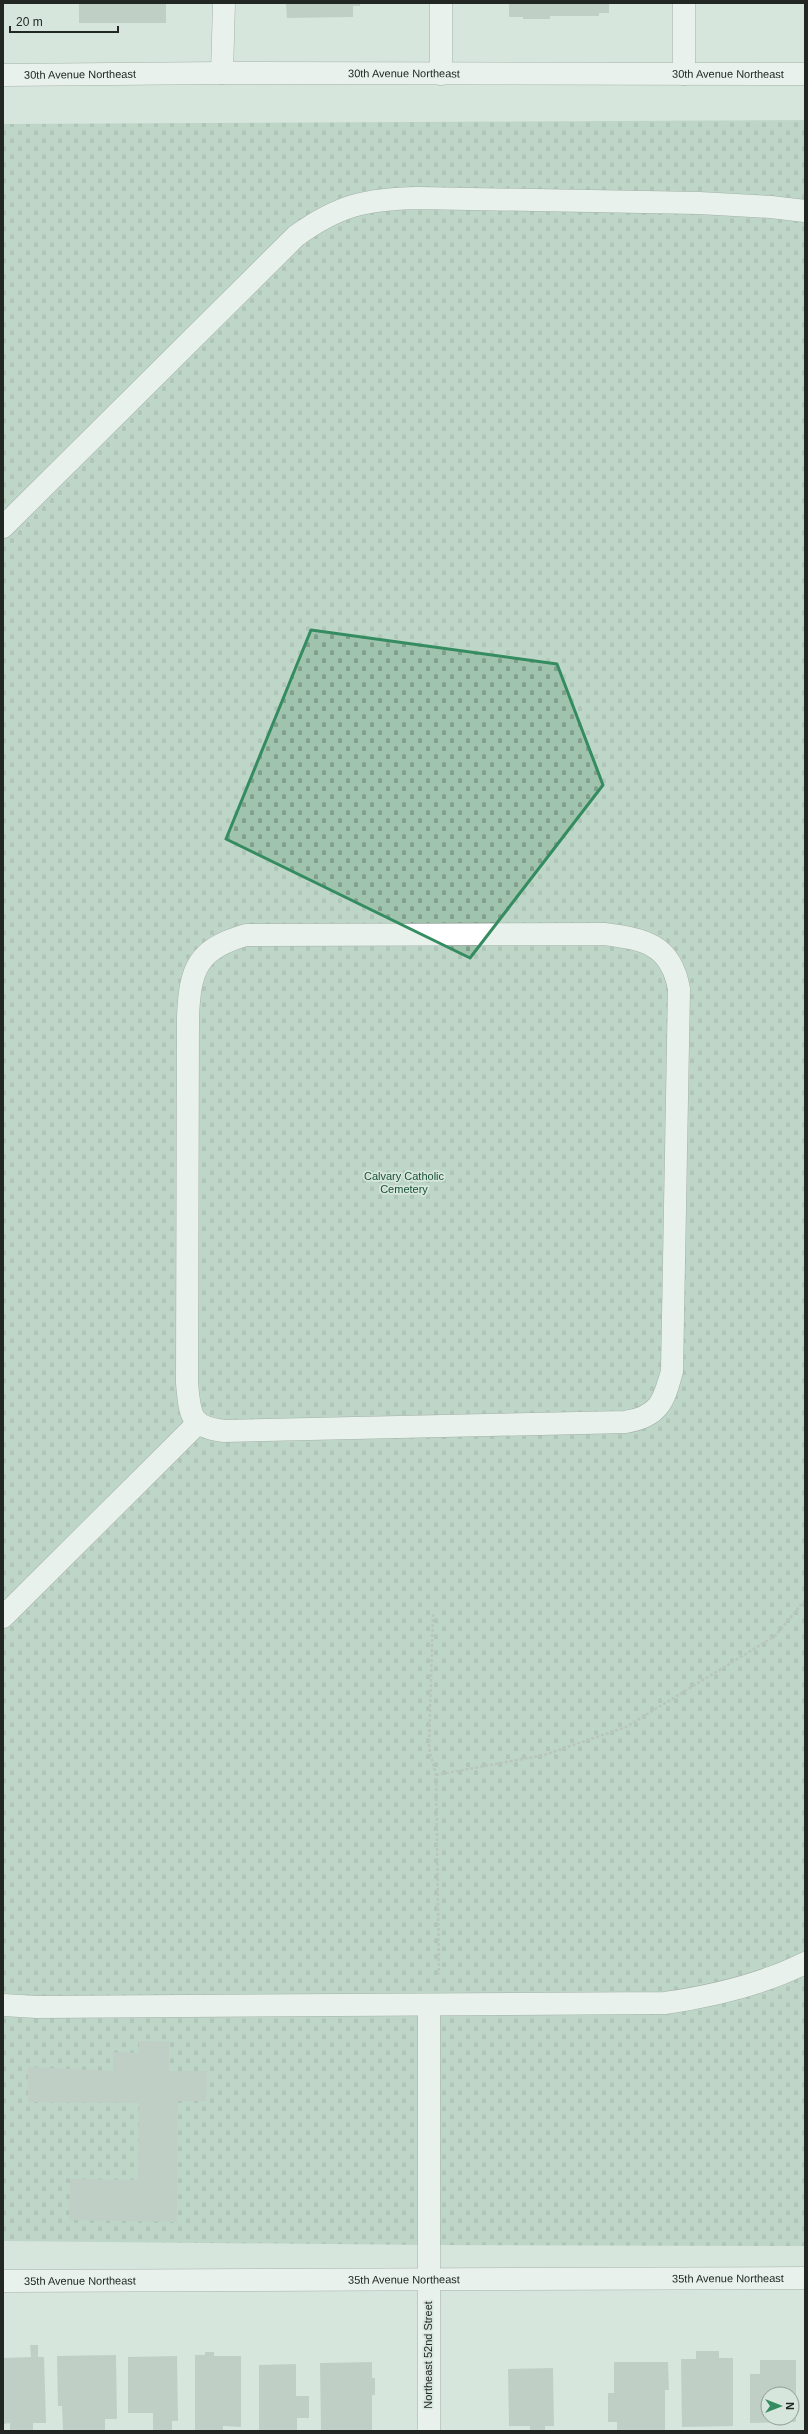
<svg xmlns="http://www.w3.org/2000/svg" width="808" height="2434" viewBox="0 0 808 2434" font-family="Helvetica,sans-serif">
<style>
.cemetery{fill:url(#cemetery-stones)}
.building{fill:#a5b3ab;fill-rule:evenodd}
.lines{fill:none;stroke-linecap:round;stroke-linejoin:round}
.minor-casing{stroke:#66736b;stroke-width:23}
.major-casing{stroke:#66736b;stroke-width:23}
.path{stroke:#949f98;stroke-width:2.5;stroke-dasharray:3 2;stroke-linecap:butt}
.minor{stroke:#fff;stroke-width:22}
.major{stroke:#fff;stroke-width:22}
.marked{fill:none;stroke:#348c60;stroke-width:3;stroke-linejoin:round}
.labels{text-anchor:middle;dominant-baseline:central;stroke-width:3.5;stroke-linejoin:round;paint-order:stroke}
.street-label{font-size:11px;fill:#222724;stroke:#d7e6dd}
.park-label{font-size:11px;fill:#175235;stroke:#d7e6dd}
</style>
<defs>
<pattern id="cemetery-stones" width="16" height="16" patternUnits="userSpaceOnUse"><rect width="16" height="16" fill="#a0c3ae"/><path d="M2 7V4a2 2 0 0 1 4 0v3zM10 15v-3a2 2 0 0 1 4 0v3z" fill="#829e8d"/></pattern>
</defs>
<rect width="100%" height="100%" fill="#d7e6dd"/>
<path class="cemetery" d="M805,120V2246L428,2245L3,2241V124Z"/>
<g class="building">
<rect x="79" y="3" width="87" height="20"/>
<path d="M286,3H360V6H353V17L287,18Z"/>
<path d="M509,3H609V13H599V16H550V19H523V17H509Z"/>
<path d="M139,2041L169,2042V2071H207L206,2101H178L177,2222L69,2220L70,2179L138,2180L139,2103L28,2102V2067L113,2071V2052L139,2053Z"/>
<path d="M30,2345H38V2357H44L46,2423H33V2431H10V2423L3,2424V2358L31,2357Z"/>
<path d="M696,2351H719V2358H733V2426L682,2427L681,2359H696Z"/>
<path d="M205,2352H214V2356H241V2427L223,2426V2431H195V2355H205Z"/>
<path d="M116,2355L117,2419H105V2430L63,2431L62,2406H58L57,2356Z"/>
<path d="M177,2356L178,2421H172V2431H153V2413H128V2357Z"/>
<path d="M760,2360H796V2422L750,2423V2374H760ZM768,2394H792V2418H768Z"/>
<path d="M372,2362V2378H375V2395H372V2431H321L320,2363Z"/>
<path d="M614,2362H668L669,2390H665V2431H617V2422H608V2393H614Z"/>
<path d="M296,2364V2396H309V2418H297V2431H259V2365Z"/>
<path d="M553,2368L554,2426H545V2431H530V2426H509L508,2369Z"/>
</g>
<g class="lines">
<g class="minor-casing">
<g id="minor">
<path d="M222,73L224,3"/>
<path d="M441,74V3"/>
<path d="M684,74V3"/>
<path id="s1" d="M3,75L222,73L805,74"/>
<path d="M3,527L296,236C339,205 366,199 418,198L699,203L771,207L805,211"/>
<path d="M604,934C644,939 671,944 679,989L672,1371C664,1401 659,1417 625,1422L224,1431C189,1427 190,1414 187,1383L188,1017C190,969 197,949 246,935Z"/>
<path d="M3,1617L197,1424"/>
<path d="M3,2005L37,2007L665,2003C713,1996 761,1985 805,1963"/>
<path d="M429,2431V2006"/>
</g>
</g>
<g class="major-casing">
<g id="major">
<path id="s2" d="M3,2281L805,2278"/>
</g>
</g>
<g class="path">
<path d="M433,1614L429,1748L436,1775L439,1974"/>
<path d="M436,1775L544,1755L626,1727L775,1636L805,1600"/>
</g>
<use href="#minor" class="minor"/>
<use href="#major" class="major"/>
</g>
<path d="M0 0H808V2434H0ZM311,630L557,664L603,785L470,958L226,839Z" fill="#d7e6dd" fill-opacity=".55" fill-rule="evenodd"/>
<path class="marked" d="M311,630L557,664L603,785L470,958L226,839Z"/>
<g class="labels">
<g class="street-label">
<text stroke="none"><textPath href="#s1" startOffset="77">30th Avenue Northeast</textPath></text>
<text stroke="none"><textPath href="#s1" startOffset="401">30th Avenue Northeast</textPath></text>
<text stroke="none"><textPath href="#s1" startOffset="725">30th Avenue Northeast</textPath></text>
<text stroke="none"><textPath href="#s2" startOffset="725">35th Avenue Northeast</textPath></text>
<text stroke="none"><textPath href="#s2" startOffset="401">35th Avenue Northeast</textPath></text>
<text stroke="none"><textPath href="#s2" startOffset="77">35th Avenue Northeast</textPath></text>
<text transform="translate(428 2355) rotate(-90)">Northeast 52nd Street</text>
</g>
<g class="park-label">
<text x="404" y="1176">Calvary Catholic<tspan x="404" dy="13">Cemetery</tspan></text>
</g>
</g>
<rect width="808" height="2434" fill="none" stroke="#222724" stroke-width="8"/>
<g transform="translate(780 2406) rotate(90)"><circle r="19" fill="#d7e6dd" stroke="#8f9a93"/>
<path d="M0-3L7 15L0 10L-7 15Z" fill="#348c60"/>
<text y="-6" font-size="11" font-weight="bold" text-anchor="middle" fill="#222724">N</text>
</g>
<path d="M10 26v6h108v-6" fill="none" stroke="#222724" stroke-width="2"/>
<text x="16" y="26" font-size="12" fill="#222724" stroke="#d7e6dd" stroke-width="3" paint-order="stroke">20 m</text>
</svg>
